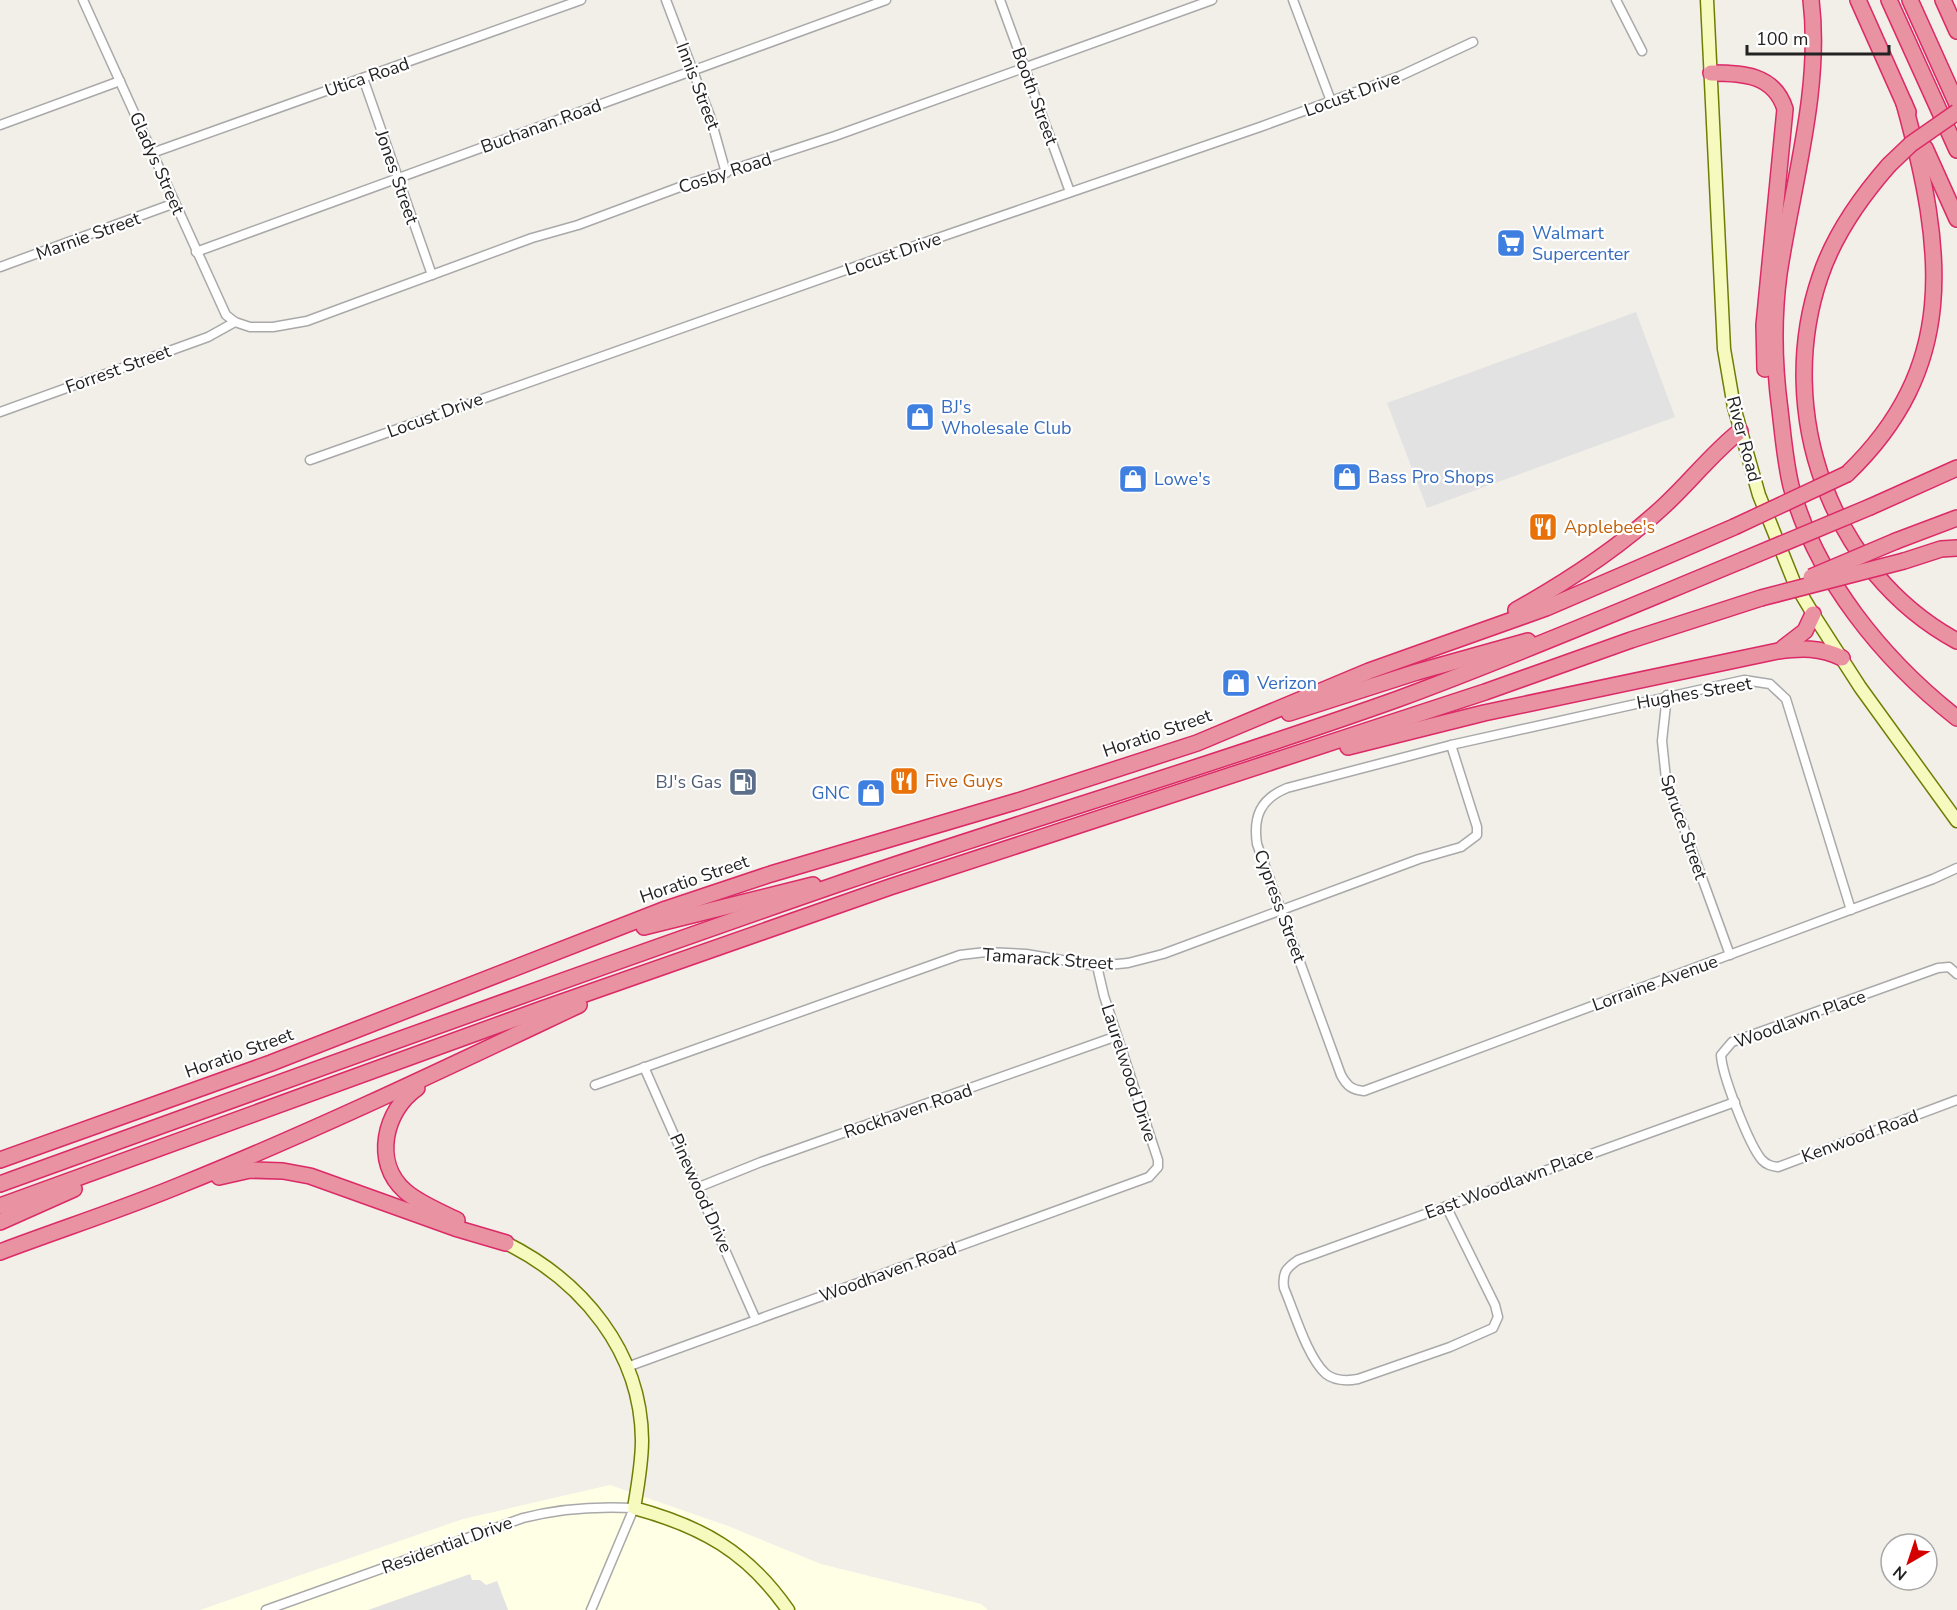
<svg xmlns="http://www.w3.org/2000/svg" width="1957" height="1610" viewBox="0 0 1957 1610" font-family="'Nunito Sans',sans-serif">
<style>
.education{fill:#ffffe5}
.parking{fill:#e2e2e2}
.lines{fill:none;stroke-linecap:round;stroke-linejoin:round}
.street-casing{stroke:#a9a9a9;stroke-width:11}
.secondary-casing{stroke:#707d05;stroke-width:15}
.highway-casing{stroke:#dc2a67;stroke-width:18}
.street{stroke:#fff;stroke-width:8}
.secondary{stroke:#f7fabf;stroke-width:12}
.highway{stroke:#e892a2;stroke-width:15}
.highway-bridge-casing{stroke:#dc2a67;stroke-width:18;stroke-linecap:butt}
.highway-bridge{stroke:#e892a2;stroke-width:15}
.labels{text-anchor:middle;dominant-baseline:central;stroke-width:4.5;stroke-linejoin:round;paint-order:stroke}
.street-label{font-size:18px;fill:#222;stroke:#fff}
.shop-label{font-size:18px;fill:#366cbe;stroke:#fff;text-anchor:start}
.food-label{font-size:18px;fill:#c56008;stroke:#fff;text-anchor:start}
.service-label{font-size:18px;fill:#4e5e75;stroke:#fff;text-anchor:end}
</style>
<rect width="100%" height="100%" fill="#f2efe9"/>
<path class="education" d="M610,1485L728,1526L821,1564L981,1604L988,1610H200L463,1519Z"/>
<g class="parking">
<path d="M1636,312L1675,417L1427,508L1387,403Z"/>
<path d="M470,1574L472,1580H480L486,1585L497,1581L508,1610H368Z"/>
</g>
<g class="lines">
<g class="street-casing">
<g id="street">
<path d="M83,0L226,315L235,322L250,327H273L307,321L532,238L578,225L688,184L835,136L1212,0"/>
<path d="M666,0L710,116L726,173"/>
<path d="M1000,0L1070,192"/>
<path d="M1293,0L1331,101"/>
<path d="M1616,0L1642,51"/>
<path d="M363,78L432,275"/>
<path d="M0,125L120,81"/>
<path d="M152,153L581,0"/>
<path d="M196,252L886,0"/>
<path d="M0,267L175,203"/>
<path d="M0,412L208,337L235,322"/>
<path d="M310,460L874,260L1260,127L1400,76L1473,42"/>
<path d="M1667,695L1662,741L1666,779L1730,955"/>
<path d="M1851,910L1786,699L1770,684L1744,680L1451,745L1287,788C1260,799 1253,817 1257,844L1341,1075C1347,1086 1352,1090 1364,1091L1933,879L1957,868"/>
<path d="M1957,974L1949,967L1938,968L1732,1042L1721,1055C1722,1075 1749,1145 1762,1160C1767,1165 1771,1166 1778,1167L1957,1100"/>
<path d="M644,1067L756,1320"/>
<path d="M595,1085L960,955L986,952L1026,954L1097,966L1128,963L1163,954L1419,859L1461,847L1477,835V827L1451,745"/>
<path d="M699,1187L761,1162L1117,1036"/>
<path d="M1446,1206L1495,1305L1498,1317L1493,1328L1450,1347L1358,1379C1347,1381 1335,1381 1326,1374C1307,1357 1294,1311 1284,1288C1282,1273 1286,1268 1298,1260L1735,1102"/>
<path d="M627,1367L1149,1177L1158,1167V1160L1104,996L1097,966"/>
<path d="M266,1610L523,1518C561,1508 595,1506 634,1508L591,1610"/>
</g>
</g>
<g class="secondary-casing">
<g id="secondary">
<path d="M1707,0L1724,349L1734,407L1759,495L1794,582L1813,614L1860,687L1957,821"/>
<path d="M506,1243C582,1281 641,1351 642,1440C642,1463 638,1485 634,1508C701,1526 748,1552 788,1610"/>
</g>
</g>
<g class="highway-casing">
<g id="highway">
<path d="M1811,0C1822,89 1792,186 1779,274C1773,319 1774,365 1780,410C1783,435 1785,461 1791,486C1816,578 1883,660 1957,718"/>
<path d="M1858,0L1908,112"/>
<path d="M1889,0L1957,150"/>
<path d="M1910,0L1957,104"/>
<path d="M1943,0L1957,31"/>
<path d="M1711,73C1742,73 1774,74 1785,109L1764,325L1765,369"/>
<path d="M1925,148L1957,219"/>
<path d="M1889,165C1860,198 1834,235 1820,277C1774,412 1830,572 1957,641"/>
<path d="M1847,474C1957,368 1946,255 1904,103"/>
<path d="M1870,507L1957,468"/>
<path d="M1896,541L1957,518"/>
<path d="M1904,561L1941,549L1957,548"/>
<path d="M1516,610C1570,580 1620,547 1665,505C1691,481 1712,453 1740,431"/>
<path d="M1783,648L1805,631L1813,614"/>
<path d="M1289,713L1417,672L1528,641"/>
<path d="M1348,747L1484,713L1778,651C1801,648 1820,647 1842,658"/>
<path d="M644,927L813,885"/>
<path d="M417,1088C385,1110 372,1162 405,1191C420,1204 439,1211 457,1220"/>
<path d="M0,1160L271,1063L666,909L771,874L1018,801L1197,743L1369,671L1546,608L1734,527"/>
<path d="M219,1177L250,1170L283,1171L310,1176L455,1228L506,1243"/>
<path d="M0,1184C280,1083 560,980 841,883C1026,820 1214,765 1398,699C1515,656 1629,607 1743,560"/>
<path d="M0,1206L542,1009L890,887L1485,692L1631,640L1761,598"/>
<path d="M0,1222L74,1189"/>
<path d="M0,1252C61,1229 123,1209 183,1184C317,1130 448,1067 579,1005"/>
</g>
</g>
<use href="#street" class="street"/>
<use href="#secondary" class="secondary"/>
<use href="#highway" class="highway"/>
<g class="highway-bridge-casing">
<g id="highway-bridge">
<path d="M1889,165L1911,144L1957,112"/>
<path d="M1734,527L1847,474"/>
<path d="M1743,560L1870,507"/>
<path d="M1811,577L1896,541"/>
<path d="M1761,598L1904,561"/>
</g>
</g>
<use href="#highway-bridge" class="highway-bridge"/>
</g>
<defs>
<g id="supermarket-square" transform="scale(1.5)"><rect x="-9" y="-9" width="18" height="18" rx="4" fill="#3f7fe0" stroke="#fff"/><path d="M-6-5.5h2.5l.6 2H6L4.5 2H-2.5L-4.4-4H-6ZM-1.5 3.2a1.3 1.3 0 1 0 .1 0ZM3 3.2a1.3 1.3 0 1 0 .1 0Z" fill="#fff"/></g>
<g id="shop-square" transform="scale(1.5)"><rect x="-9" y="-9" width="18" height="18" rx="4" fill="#3f7fe0" stroke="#fff"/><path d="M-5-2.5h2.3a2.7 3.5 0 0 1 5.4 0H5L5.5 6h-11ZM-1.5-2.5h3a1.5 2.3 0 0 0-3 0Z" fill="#fff"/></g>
<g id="restaurant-square" transform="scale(1.5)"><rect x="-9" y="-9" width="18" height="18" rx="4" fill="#e8710a" stroke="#fff"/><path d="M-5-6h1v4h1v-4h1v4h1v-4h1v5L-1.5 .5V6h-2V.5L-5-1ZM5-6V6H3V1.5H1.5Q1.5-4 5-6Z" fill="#fff"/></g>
<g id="fuel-square" transform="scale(1.5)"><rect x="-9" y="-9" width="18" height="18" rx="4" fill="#5c6f8a" stroke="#fff"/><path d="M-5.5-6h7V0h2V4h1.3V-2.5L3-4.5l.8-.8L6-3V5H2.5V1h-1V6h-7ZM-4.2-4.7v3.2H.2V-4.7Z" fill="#fff"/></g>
</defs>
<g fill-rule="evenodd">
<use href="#supermarket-square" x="1511" y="243"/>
<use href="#shop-square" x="920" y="417"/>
<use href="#shop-square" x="1347" y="477"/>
<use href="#shop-square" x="1133" y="479"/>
<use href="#restaurant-square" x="1543" y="527"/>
<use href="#shop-square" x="1236" y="683"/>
<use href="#restaurant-square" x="904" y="781"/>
<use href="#fuel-square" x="743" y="782"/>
<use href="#shop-square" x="871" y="793"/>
</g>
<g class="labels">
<g class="street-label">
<text transform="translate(367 77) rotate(-19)">Utica Road</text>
<text transform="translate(698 86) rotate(69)">Innis Street</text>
<text transform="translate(1352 94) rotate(-20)">Locust Drive</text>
<text transform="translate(1035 96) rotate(70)">Booth Street</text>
<text transform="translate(541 126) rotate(-20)">Buchanan Road</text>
<text transform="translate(157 163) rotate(66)">Gladys Street</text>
<text transform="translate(725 173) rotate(-18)">Cosby Road</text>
<text transform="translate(397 177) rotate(71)">Jones Street</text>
<text transform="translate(88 236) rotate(-20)">Marnie Street</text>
<text transform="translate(893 254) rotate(-19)">Locust Drive</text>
<text transform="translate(118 369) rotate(-20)">Forrest Street</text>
<text transform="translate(435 415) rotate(-20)">Locust Drive</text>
<text transform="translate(1744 439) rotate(75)">River Road</text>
<text transform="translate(1694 693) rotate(-10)">Hughes Street</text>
<text transform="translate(1157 733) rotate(-19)">Horatio Street</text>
<text transform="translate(1684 827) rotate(71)">Spruce Street</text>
<text transform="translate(694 879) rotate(-19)">Horatio Street</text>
<text transform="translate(1280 906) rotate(70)">Cypress Street</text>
<text transform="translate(1048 959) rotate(4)">Tamarack Street</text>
<text transform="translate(1655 983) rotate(-20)">Lorraine Avenue</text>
<text transform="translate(1800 1019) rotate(-20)">Woodlawn Place</text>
<text transform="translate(239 1053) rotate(-20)">Horatio Street</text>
<text transform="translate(1129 1073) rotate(72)">Laurelwood Drive</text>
<text transform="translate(908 1111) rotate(-19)">Rockhaven Road</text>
<text transform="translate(1860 1136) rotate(-20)">Kenwood Road</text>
<text transform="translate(1509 1183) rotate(-20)">East Woodlawn Place</text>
<text transform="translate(701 1193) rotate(66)">Pinewood Drive</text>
<text transform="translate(888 1272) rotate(-20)">Woodhaven Road</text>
<text transform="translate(447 1545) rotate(-20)">Residential Drive</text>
</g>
<g class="shop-label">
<text x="1532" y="233">Walmart<tspan x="1532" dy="21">Supercenter</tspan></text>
<text x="941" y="407">BJ's<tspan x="941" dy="21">Wholesale Club</tspan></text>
<text x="1368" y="477">Bass Pro Shops</text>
<text x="1154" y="479">Lowe's</text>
<text x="1257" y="683">Verizon</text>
<text x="850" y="793" text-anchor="end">GNC</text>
</g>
<g class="food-label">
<text x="1564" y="527">Applebee's</text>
<text x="925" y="781">Five Guys</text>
</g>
<g class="service-label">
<text x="722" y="782">BJ's Gas</text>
</g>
</g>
<g transform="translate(1909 1562) rotate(219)"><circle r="28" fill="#ffffff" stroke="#a7a7a7" stroke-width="1.5"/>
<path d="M0-4.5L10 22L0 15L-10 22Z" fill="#d40000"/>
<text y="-9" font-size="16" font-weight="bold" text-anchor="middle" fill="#222222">N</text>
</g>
<path d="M1747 45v9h142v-9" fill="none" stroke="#222222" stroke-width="3"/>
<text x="1756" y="45" font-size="18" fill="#222222" stroke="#ffffff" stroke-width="4.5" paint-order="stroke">100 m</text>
</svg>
